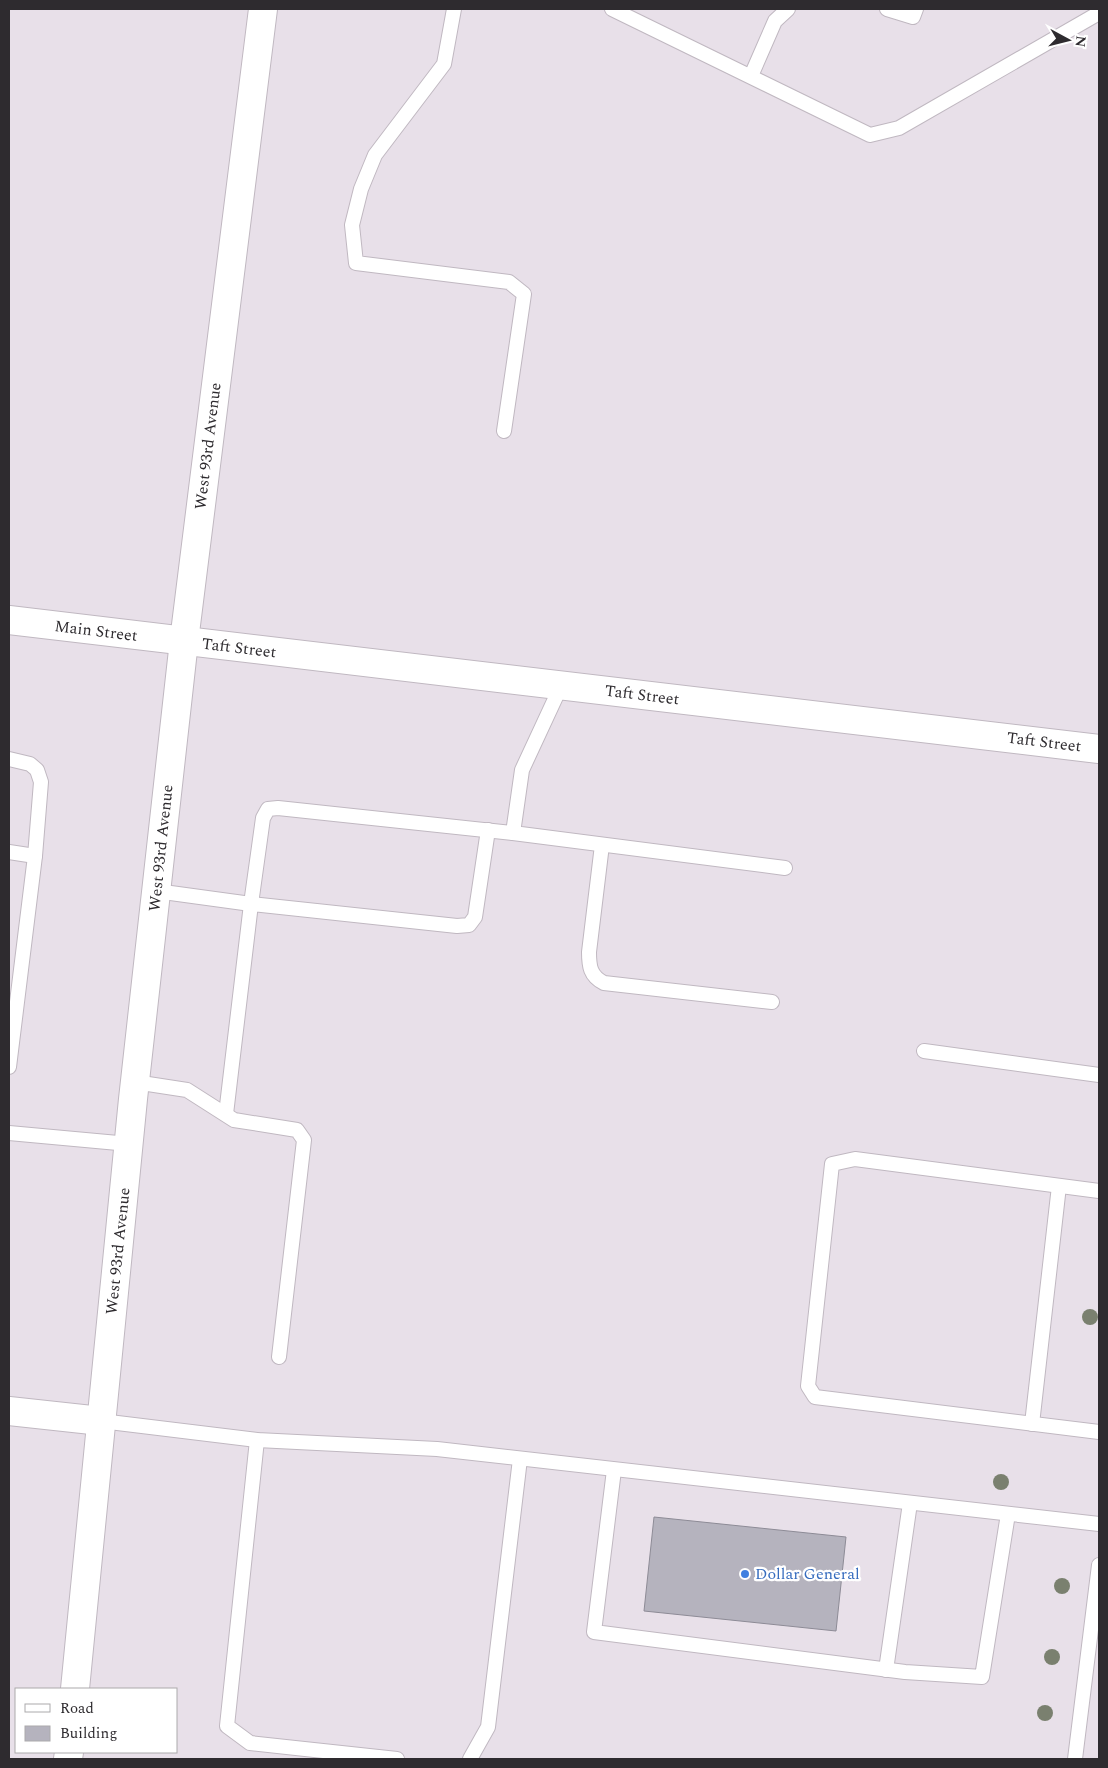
<svg xmlns="http://www.w3.org/2000/svg" width="1108" height="1768" viewBox="0 0 1108 1768" font-family="Spectral,serif">
<style>
.building{fill:#b5b3be;stroke:#8d8b96}
.lines{fill:none;stroke-linecap:round;stroke-linejoin:round}
.lane-casing{stroke:#c0b8c1;stroke-width:16}
.street-casing{stroke:#c0b8c1;stroke-width:30}
.secondary-casing{stroke:#c0b8c1;stroke-width:30}
.lane{stroke:#fff;stroke-width:14}
.street{stroke:#fff;stroke-width:28}
.secondary{stroke:#fff;stroke-width:28}
.tree{fill:#7a806f}
.shop-dot{fill:#3f7fe0;stroke:#fff;stroke-width:2}
.labels{text-anchor:middle;dominant-baseline:central;stroke-width:4.5;stroke-linejoin:round;paint-order:stroke}
.street-label{font-size:16px;fill:#2e2b2f;stroke:#fff}
.shop-label{font-size:16px;fill:#366cbe;stroke:#fff;text-anchor:start}
</style>
<rect width="100%" height="100%" fill="#e8e0e9"/>
<path class="building" d="M654,1517L846,1537L836,1631L644,1611Z"/>
<g class="lines">
<g class="lane-casing">
<g id="lane">
<path d="M454,9L444,64L375,155L361,189L352,225L356,263L509,282L524,294L504,431"/>
<path d="M612,9L870,135L899,128L1099,13"/>
<path d="M887,9L913,17L916,9"/>
<path d="M751,76L775,21L788,9"/>
<path d="M561,686L522,770L513,833L785,868"/>
<path d="M9,759L30,764L37,770L41,782L35,856L9,1067"/>
<path d="M602,845L589,952C589,966 590,976 604,983L772,1002"/>
<path d="M9,852L35,856"/>
<path d="M156,891L251,904L263,818L268,809L278,808L513,833"/>
<path d="M924,1051L1099,1075"/>
<path d="M135,1082L187,1090L234,1120L297,1130L304,1140L279,1357"/>
<path d="M226,1114L251,904L457,926L469,925L475,917L488,830"/>
<path d="M9,1133L129,1144"/>
<path d="M1099,1191L855,1159L832,1164L808,1386L815,1397L1099,1432"/>
<path d="M101,1421L257,1440L437,1449L1099,1524"/>
<path d="M1032,1424L1059,1186"/>
<path d="M257,1440L227,1726L250,1743L397,1759"/>
<path d="M614,1470L594,1632L905,1672L982,1677L1008,1514"/>
<path d="M886,1670L910,1503"/>
<path d="M470,1759L488,1727L520,1459"/>
<path d="M1075,1759L1099,1565"/>
</g>
</g>
<g class="street-casing">
<path id="street" d="M9,1411L101,1421"/>
</g>
<g class="secondary-casing">
<g id="secondary">
<path d="M9,620L1099,749"/>
<path d="M75,1689L133,1099L184,641L263,9"/>
<path d="M68,1759L69,1752"/>
</g>
</g>
<use href="#lane" class="lane"/>
<use href="#street" class="street"/>
<use href="#secondary" class="secondary"/>
</g>
<g class="tree">
<circle cx="1090" cy="1317" r="8"/>
<circle cx="1001" cy="1482" r="8"/>
<circle cx="1062" cy="1586" r="8"/>
<circle cx="1052" cy="1657" r="8"/>
<circle cx="1045" cy="1713" r="8"/>
</g>
<circle class="shop-dot" cx="745" cy="1574" r="5"/>
<g class="labels">
<g class="street-label">
<text transform="translate(208 446) rotate(-83)">West 93rd Avenue</text>
<text transform="translate(96 631) rotate(7)">Main Street</text>
<text transform="translate(239 648) rotate(7)">Taft Street</text>
<text transform="translate(642 695) rotate(7)">Taft Street</text>
<text transform="translate(1044 742) rotate(7)">Taft Street</text>
<text transform="translate(161 848) rotate(-84)">West 93rd Avenue</text>
<text transform="translate(118 1251) rotate(-84)">West 93rd Avenue</text>
</g>
<g class="shop-label">
<text x="755" y="1574">Dollar General</text>
</g>
</g>
<rect width="1108" height="1768" fill="none" stroke="#2e2b2f" stroke-width="20"/>
<rect x="15" y="1688" width="162" height="65" fill="#ffffff" stroke="#abaaac"/>
<rect x="25" y="1704" width="25" height="8" fill="#ffffff" stroke="#abaaac"/>
<text x="60" y="1713" font-size="15" fill="#2e2b2f">Road</text>
<rect x="25" y="1726" width="25" height="15" fill="#b5b3be" stroke="#abaaac"/>
<text x="60" y="1738" font-size="15" fill="#2e2b2f">Building</text>
<g transform="translate(1068 40) rotate(97)" stroke="#ffffff" stroke-width="4" paint-order="stroke">
<path d="M0-4L9 19L0 12L-9 19Z" fill="#2e2b2f"/>
<text y="-8" font-size="14" font-weight="bold" text-anchor="middle" fill="#2e2b2f">N</text>
</g>
</svg>
